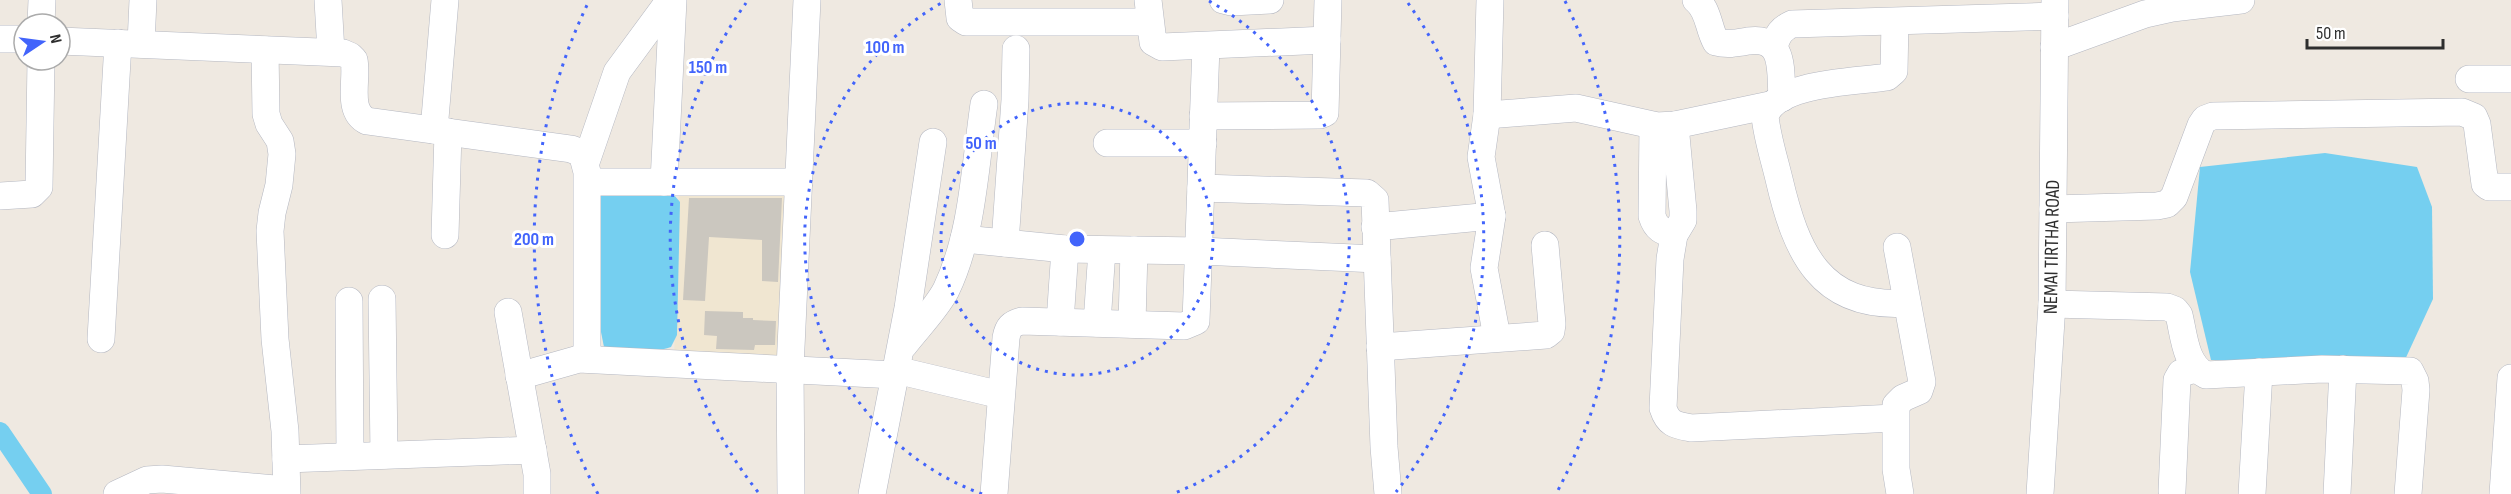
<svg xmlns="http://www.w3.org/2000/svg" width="2511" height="494" viewBox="0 0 2511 494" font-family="'Sofia Sans Condensed',sans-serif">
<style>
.education{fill:#f0e6d1}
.water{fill:#75cff0}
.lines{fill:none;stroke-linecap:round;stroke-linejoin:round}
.canal{stroke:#75cff0;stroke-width:20}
.building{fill:#cbc7bf}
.minor-casing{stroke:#b4b7c1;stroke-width:28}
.minor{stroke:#fff;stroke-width:27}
.ring{fill:none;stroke:#4264fb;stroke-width:3;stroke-dasharray:3 6}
.labels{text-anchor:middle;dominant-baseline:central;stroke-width:6;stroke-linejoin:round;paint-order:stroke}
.street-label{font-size:20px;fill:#2e2e2e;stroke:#fff}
.centre{fill:#4264fb;stroke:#fff;stroke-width:3}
.ring-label{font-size:18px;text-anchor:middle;font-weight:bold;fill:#4264fb;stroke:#fff;stroke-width:6;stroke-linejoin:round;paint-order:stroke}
</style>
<rect width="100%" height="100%" fill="#efe9e1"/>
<path class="education" d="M796,185L788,365L674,360L679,187Z"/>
<g class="water">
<path d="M2325,153L2417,167L2432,207L2433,299L2403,364L2211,360L2190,272L2200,167Z"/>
<path d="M596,192L674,195L680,202L677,335L671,347C652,353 622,355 604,347L599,322Z"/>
</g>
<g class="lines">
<path class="canal" d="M0,432L42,494"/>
</g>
<g class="building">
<path d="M689,198H782L778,282L762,281V240L709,237L705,301L683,300Z"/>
<path d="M705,311L743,312V318H753V320L776,321L775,345H755L754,350L716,349L717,336L704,335Z"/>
</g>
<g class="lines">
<g class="minor-casing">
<g id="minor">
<path d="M328,0L331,52"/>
<path d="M958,0L960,18L966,22H1149"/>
<path d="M1148,0L1153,42L1162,47L1327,40"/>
<path d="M1223,0L1231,2L1270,0"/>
<path d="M1490,0L1487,115L1481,157L1492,216L1484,268L1497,337"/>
<path d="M1696,0C1709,10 1708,28 1716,42C1727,45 1737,43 1748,41C1786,36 1780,71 1782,98"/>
<path d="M1895,22L1894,71L1887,77C1856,82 1776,82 1765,116C1767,137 1774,158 1779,179C1796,252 1820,309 1907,303"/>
<path d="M41,24L42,0"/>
<path d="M0,39H24"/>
<path d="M60,41L343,53L350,56L354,60C358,79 346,111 367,121L571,149L582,153L587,172V359"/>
<path d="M141,44L143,0"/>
<path d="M1774,46C1778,34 1781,29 1792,24L2055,16"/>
<path d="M2054,47L2145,14L2172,8L2241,0"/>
<path d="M265,50L266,114L269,124L280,141L282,154L279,185L272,213L270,231L275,339L285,431L287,494"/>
<path d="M2469,79H2511"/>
<path d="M1487,115L1576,108L1657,126L1675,125L1770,105"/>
<path d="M1203,116L1320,115L1325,113L1328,0"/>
<path d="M1675,125L1683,211V220L1674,235L1670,259L1663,408C1668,424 1675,425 1691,428L1894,418"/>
<path d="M1653,126L1652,216C1656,229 1662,231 1674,235"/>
<path d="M434,130L445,0"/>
<path d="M1107,143H1203"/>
<path d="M586,162L617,72L670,0"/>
<path d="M588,182H799"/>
<path d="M664,182L673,0"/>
<path d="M1201,188L1367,193L1375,200L1384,447L1388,494"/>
<path d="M0,196L32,194L39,187L41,60"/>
<path d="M2053,209L2157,206L2167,204L2174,197L2201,125L2205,119L2213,116L2462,112L2474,117L2477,124L2485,184L2489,187H2511"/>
<path d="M1375,227L1492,216"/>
<path d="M445,235L448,132"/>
<path d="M964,239L1065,249L1200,251L1377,259"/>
<path d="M1005,243L1015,100L1016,49"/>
<path d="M1897,247L1922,382L1919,391L1903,398L1896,405V469L1900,494"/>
<path d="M382,299L384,455"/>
<path d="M349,301L350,456"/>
<path d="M2052,304L2167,307L2175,310L2179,315C2184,335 2185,365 2206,375L2322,369L2410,371L2415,381L2416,390L2408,494"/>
<path d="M508,312L537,474V494"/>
<path d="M1060,322L1065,249"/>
<path d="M1097,323L1102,250"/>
<path d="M1132,324L1134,250"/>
<path d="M101,339L118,43"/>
<path d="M904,345C917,328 936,309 946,290C973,234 975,165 984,104"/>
<path d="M1380,347L1546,335L1551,331L1552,324L1545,245"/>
<path d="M896,370L1001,395"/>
<path d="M519,376L579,359L895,375"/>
<path d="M286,459L533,450"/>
<path d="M2172,491L2177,380L2181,373L2196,369"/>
<path d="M117,494L147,480L162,479L286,490"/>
<path d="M791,494L790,369L807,0"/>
<path d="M872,494L908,308L933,142"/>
<path d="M994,494L1006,338C1008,327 1011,324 1022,321L1184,326L1196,321L1206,46"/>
<path d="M2040,494L2052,304L2055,0"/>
<path d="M2252,494L2259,372"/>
<path d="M2337,494L2343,369"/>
<path d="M2503,494L2511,378"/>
</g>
</g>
<use href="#minor" class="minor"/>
</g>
<g class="ring">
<circle cx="1077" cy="239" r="136"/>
<path d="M982 494A272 272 0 0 1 945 1M1209 1A272 272 0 0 1 1172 494"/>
<path d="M758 492A407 407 0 0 1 746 3M1408 3A407 407 0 0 1 1396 492"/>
<path d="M598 494A543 543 0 0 1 589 1M1565 1A543 543 0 0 1 1556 494"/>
</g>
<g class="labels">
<g class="street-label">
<text transform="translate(2052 247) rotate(-89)">NEMAI TIRTHA ROAD</text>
</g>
</g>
<circle cx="1077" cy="239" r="9" class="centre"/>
<g class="ring-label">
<text x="885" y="53">100 m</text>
<text x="708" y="73">150 m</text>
<text x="981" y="149">50 m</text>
<text x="534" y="245">200 m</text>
</g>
<g transform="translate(42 42) rotate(77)"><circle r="28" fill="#ffffff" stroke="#ababab" stroke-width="1.5"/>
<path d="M0-4.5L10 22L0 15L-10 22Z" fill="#4264fb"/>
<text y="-9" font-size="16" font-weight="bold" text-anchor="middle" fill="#2e2e2e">N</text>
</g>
<path d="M2307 39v9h136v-9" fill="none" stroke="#2e2e2e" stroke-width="3"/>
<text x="2316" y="39" font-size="18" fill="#2e2e2e" stroke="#ffffff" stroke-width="4.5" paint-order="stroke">50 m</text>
</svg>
